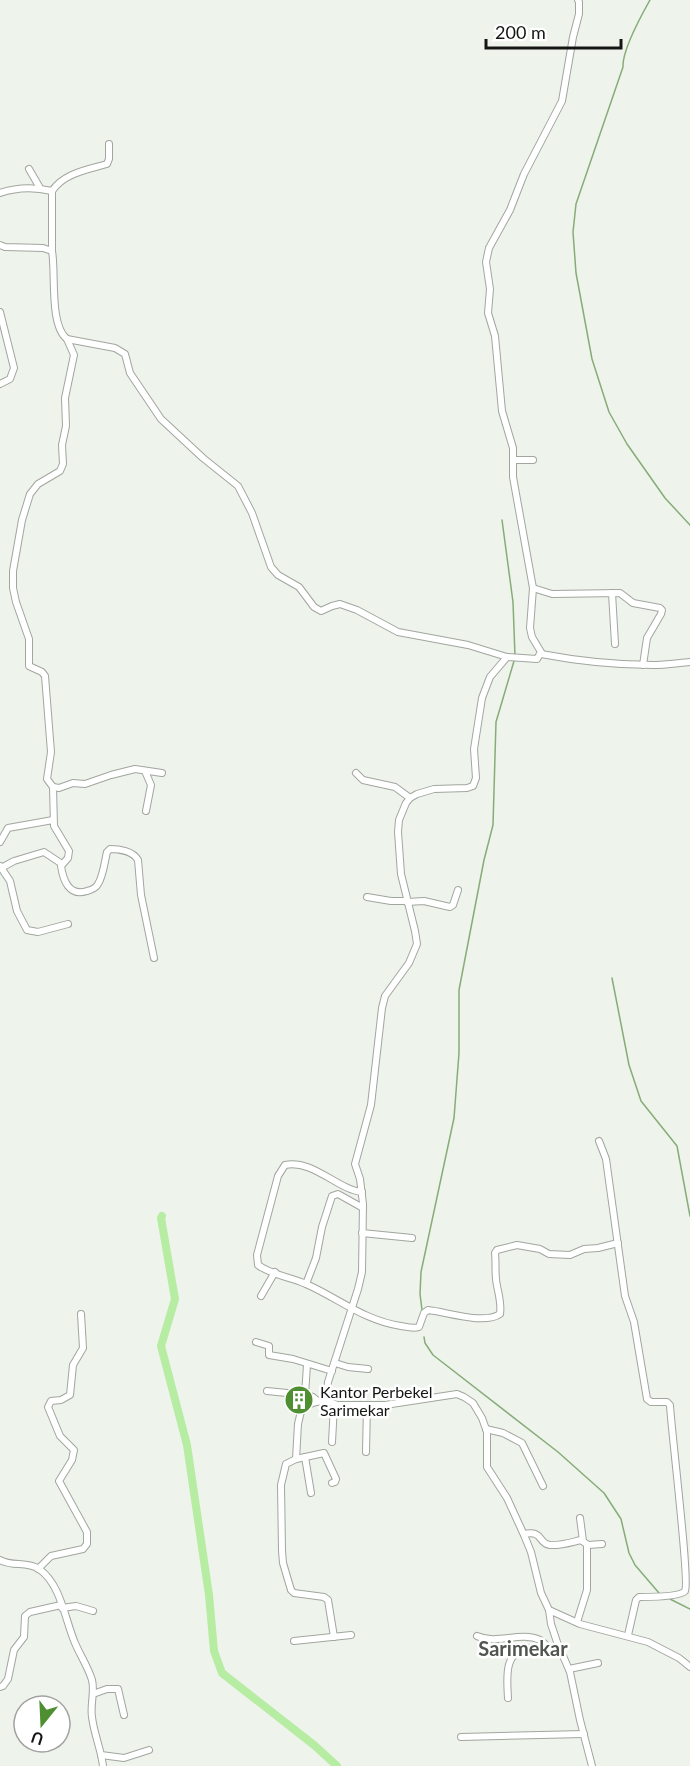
<svg xmlns="http://www.w3.org/2000/svg" width="690" height="1766" viewBox="0 0 690 1766" font-family="Lato,sans-serif">
<style>
.lines{fill:none;stroke-linecap:round;stroke-linejoin:round}
.stream{stroke:#86ac78;stroke-width:1.5}
.river{stroke:#b7eca3;stroke-width:8}
.minor-casing{stroke:#a1a69f;stroke-width:8}
.minor{stroke:#fff;stroke-width:6}
.labels{text-anchor:middle;dominant-baseline:central;stroke-width:5;stroke-linejoin:round;paint-order:stroke}
.poi-label{font-size:16px;fill:#141614;stroke:#fff;text-anchor:start}
.quarter-label{font-size:20px;font-weight:bold;fill:#51554f;stroke:#fff}
</style>
<rect width="100%" height="100%" fill="#eef3ec"/>
<g class="lines">
<g class="stream">
<path d="M650,0C641,16 622,50 623,67L576,204L573,232L576,273L592,359L609,412L627,444L665,498L690,525"/>
<path d="M502,520L513,602L515,656"/>
<path d="M612,978L629,1065L641,1101L677,1146L690,1216"/>
<path d="M422,1310L420,1294L421,1272L454,1118L459,1053V990L484,860L493,825L496,722L514,661"/>
<path d="M424,1337L425,1343L433,1355L558,1452L604,1493L621,1519L629,1553L635,1565L659,1593"/>
<path d="M670,1599L690,1609"/>
</g>
<path class="river" d="M162,1216L161,1218L175,1299L161,1346L187,1445L209,1595L214,1651L222,1673L314,1745L337,1766"/>
<g class="minor-casing">
<g id="minor">
<path d="M29,169L40,188"/>
<path d="M0,193C17,187 35,187 52,191"/>
<path d="M0,245L5,247L43,248L52,251C56,272 49,325 67,339L115,348L125,354L130,373L161,419L203,458L238,486L252,513L271,567L278,575L299,587L314,607L321,611L332,606L340,604L357,610L398,632L468,645L507,657L537,659L541,652L532,637L530,628L533,588L513,477V448L502,411L495,336L488,313L490,289L486,262L489,248L510,210L524,174L562,101L573,37L579,14V2L578,0"/>
<path d="M52,251V191C64,173 87,170 107,164L109,159V144"/>
<path d="M0,312L14,368L10,379L0,384"/>
<path d="M67,339L74,355L65,398L66,426L62,445L63,464L60,471L38,484L30,494L22,520L13,571V588L16,602L29,639V666L42,672L45,676L51,752L47,779L53,787L54,826L69,851L68,858L61,866C63,880 69,897 87,891C91,890 96,888 98,884C103,877 105,860 107,852L110,849C119,849 133,851 138,860L141,895L154,958"/>
<path d="M513,460H533"/>
<path d="M533,588L552,594L620,593L633,603L660,608L662,610L661,614L647,638L643,665"/>
<path d="M612,593L615,644"/>
<path d="M541,654C578,661 615,665 653,665C665,665 678,663 690,662"/>
<path d="M507,657L490,677L482,698L474,749L476,778L473,786L467,788L434,789L417,794L410,798L406,803L399,820L398,832L401,874L415,931L417,944L409,963L385,996L382,1008L371,1105L355,1164L360,1179L363,1204L362,1272L358,1289L328,1382L327,1393L329,1402L338,1405H385L457,1394L464,1397L473,1403L482,1418L487,1432V1467L507,1498L524,1535L531,1552L541,1593L549,1610L580,1624L648,1642L679,1658L690,1667"/>
<path d="M145,771L151,785L146,811"/>
<path d="M356,773L363,780L395,787L410,798"/>
<path d="M53,787L59,788L73,783L85,784L111,775L135,769L162,773"/>
<path d="M0,842L8,828L53,820"/>
<path d="M0,866L10,881L17,911L27,930L38,932L68,924"/>
<path d="M1,868L14,861L44,852L62,864"/>
<path d="M367,897L391,901H407"/>
<path d="M407,902L424,901L450,907L453,905L458,890"/>
<path d="M599,1141L606,1159L625,1296L634,1322L647,1399L651,1402H667L670,1405C671,1428 690,1582 685,1591C680,1597 648,1597 639,1597L636,1600L628,1635"/>
<path d="M362,1192C338,1190 313,1159 285,1165L278,1176L257,1255L258,1265C271,1275 291,1277 306,1284C338,1298 365,1321 401,1326C407,1327 413,1329 419,1327L424,1313L428,1310C447,1312 484,1325 500,1314C502,1302 497,1290 496,1279C495,1270 496,1262 495,1253L497,1250L517,1245L540,1249L549,1254L570,1255L584,1249L598,1248L618,1243"/>
<path d="M362,1233L412,1238"/>
<path d="M306,1284L316,1258L322,1227L332,1196L338,1194L363,1208"/>
<path d="M261,1296L275,1272"/>
<path d="M256,1342L269,1346V1355L293,1359L332,1371"/>
<path d="M335,1363L348,1367L368,1369"/>
<path d="M267,1391L307,1395L313,1397L318,1401"/>
<path d="M305,1395L307,1365"/>
<path d="M486,1429L503,1433L522,1443L543,1486"/>
<path d="M332,1442L334,1405"/>
<path d="M366,1452L367,1405"/>
<path d="M305,1457L311,1493"/>
<path d="M296,1459L298,1424L302,1407L316,1402L328,1400"/>
<path d="M332,1483L335,1482L336,1479L324,1453L296,1459L286,1464L281,1485L282,1551L283,1563L291,1590L294,1593L324,1597L328,1600L334,1637"/>
<path d="M580,1518L583,1541"/>
<path d="M524,1534C544,1530 537,1543 550,1545C560,1546 572,1542 581,1540L588,1545L602,1544"/>
<path d="M0,1560C12,1567 27,1561 39,1569C61,1584 65,1620 75,1643C80,1655 88,1667 92,1680C95,1692 90,1705 92,1717C94,1734 101,1749 103,1766"/>
<path d="M38,1569L51,1556L83,1549L87,1544V1532L59,1481L72,1460L74,1450L60,1436L48,1407L51,1401L61,1400L70,1395L73,1365L83,1348L81,1314"/>
<path d="M62,1608L76,1606L93,1611"/>
<path d="M549,1610L551,1624L557,1642L570,1672L580,1720L592,1766"/>
<path d="M577,1622L587,1590V1545"/>
<path d="M477,1636C497,1645 520,1631 540,1640C544,1642 547,1647 551,1650"/>
<path d="M294,1641L351,1635"/>
<path d="M569,1669L598,1663"/>
<path d="M0,1687L3,1686L8,1679L14,1650L24,1637L25,1616L30,1612L61,1605"/>
<path d="M93,1694L107,1689H118L124,1715"/>
<path d="M508,1698C507,1679 503,1650 530,1648C533,1648 537,1650 540,1650C546,1651 553,1650 559,1648"/>
<path d="M461,1737L584,1734"/>
<path d="M101,1755L124,1758L149,1750"/>
</g>
</g>
<use href="#minor" class="minor"/>
</g>
<defs>
<g id="building-disc" transform="scale(1.5)"><circle r="9.5" fill="#4e8f31" stroke="#fff"/><path d="M-4-6H4V6H1V3H-1V6H-4ZM-2.5-4.3h1.7v1.8h-1.7ZM.8-4.3h1.7v1.8H.8ZM-2.5-1h1.7V.8h-1.7ZM.8-1h1.7V.8H.8Z" fill="#fff"/></g>
</defs>
<g fill-rule="evenodd">
<use href="#building-disc" x="299" y="1400"/>
</g>
<g class="labels">
<g class="poi-label">
<text x="320" y="1391">Kantor Perbekel<tspan x="320" dy="18">Sarimekar</tspan></text>
</g>
<g class="quarter-label">
<text x="523" y="1648">Sarimekar</text>
</g>
</g>
<g transform="translate(42 1724) rotate(198)"><circle r="28" fill="#ffffff" stroke="#a1a2a1" stroke-width="1.5"/>
<path d="M0-4.5L10 22L0 15L-10 22Z" fill="#4e8f31"/>
<text y="-9" font-size="16" font-weight="bold" text-anchor="middle" fill="#141614">U</text>
</g>
<path d="M486 39v9h135v-9" fill="none" stroke="#141614" stroke-width="3"/>
<text x="495" y="39" font-size="18" fill="#141614" stroke="#ffffff" stroke-width="4.5" paint-order="stroke">200 m</text>
</svg>
